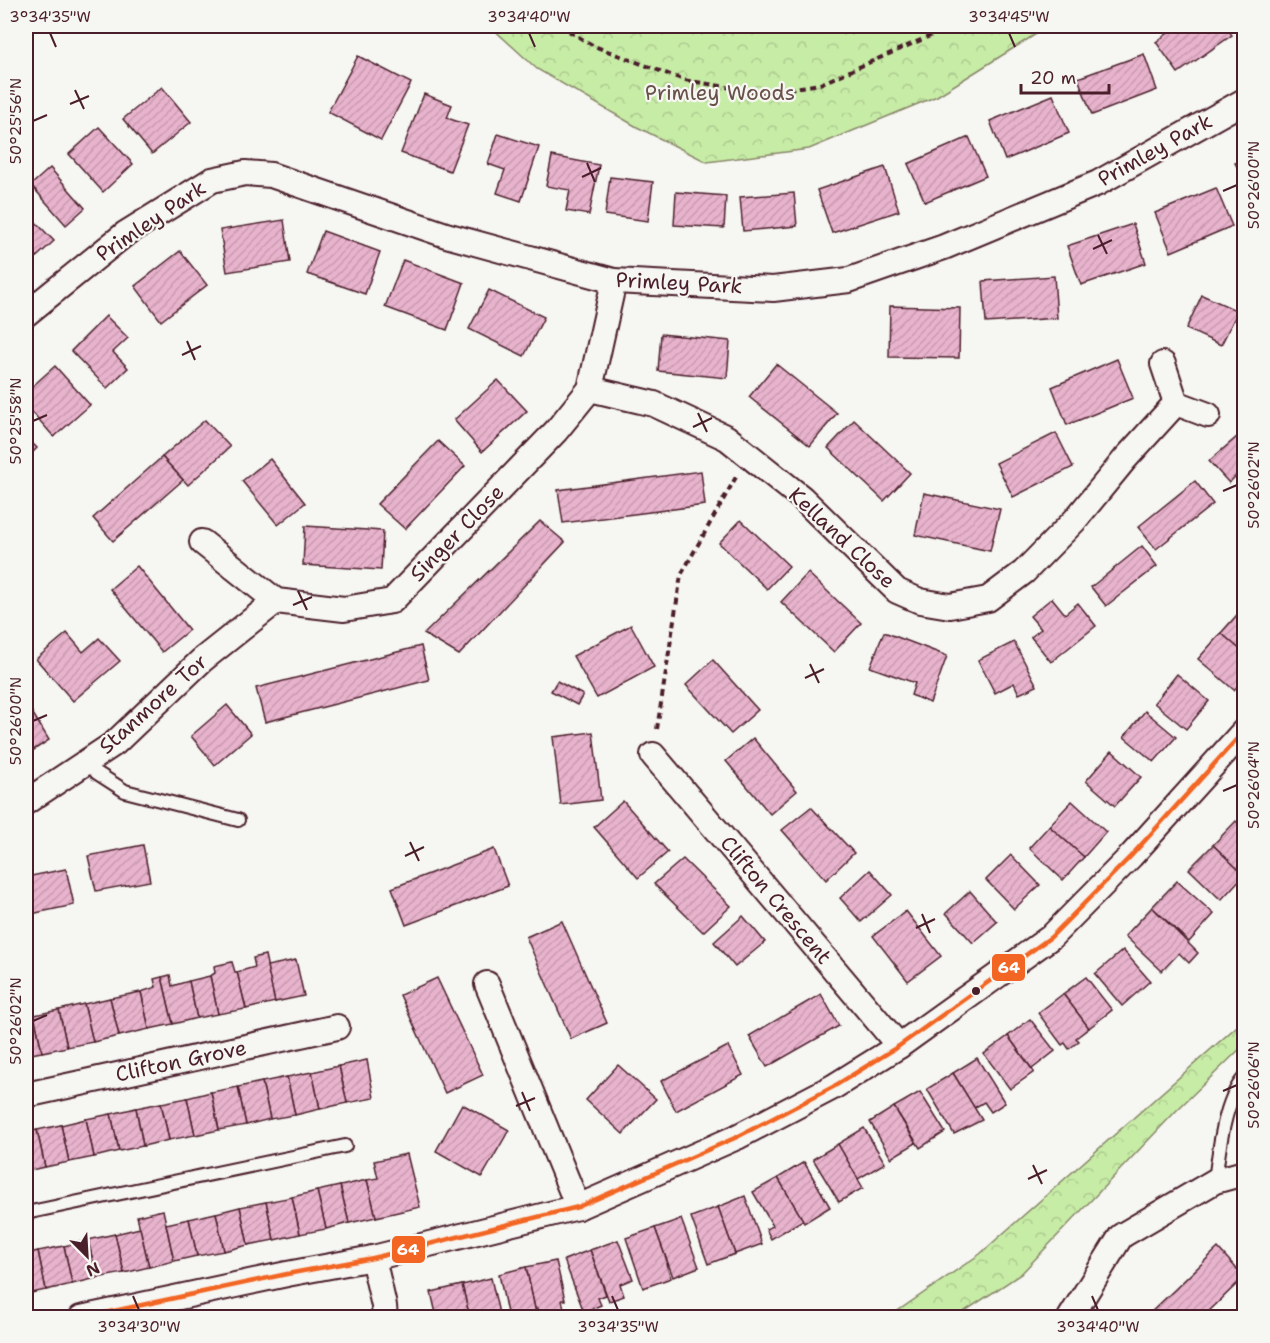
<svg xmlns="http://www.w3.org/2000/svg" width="1270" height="1343" viewBox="0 0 1270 1343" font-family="'Shantell Sans',sans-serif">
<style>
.forest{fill:url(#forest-crowns);stroke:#888668;stroke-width:1.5}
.building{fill:url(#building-hatch);stroke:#4a1f2b;stroke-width:1.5}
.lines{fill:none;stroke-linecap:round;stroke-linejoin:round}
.lane-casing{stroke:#4a1f2b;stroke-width:16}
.street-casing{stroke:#4a1f2b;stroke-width:28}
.path{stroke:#4a1f2b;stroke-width:4;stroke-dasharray:6 4.5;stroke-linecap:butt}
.lane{stroke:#f6f6f2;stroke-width:12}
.street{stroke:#f6f6f2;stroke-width:24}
.bus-1-casing{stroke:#f6f6f2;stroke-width:9}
.bus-1{stroke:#f26522;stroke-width:4.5}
.ticks{fill:none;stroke:#4a1f2b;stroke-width:2}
.bus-dot{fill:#4a1f2b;stroke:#f6f6f2;stroke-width:2}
.labels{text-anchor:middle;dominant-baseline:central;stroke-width:4.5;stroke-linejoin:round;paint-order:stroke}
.park-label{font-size:21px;fill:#69524a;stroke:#f6f6f2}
.street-label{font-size:21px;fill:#4a1f2b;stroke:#f6f6f2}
.line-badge{stroke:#f6f6f2;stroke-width:2}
.badge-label{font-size:16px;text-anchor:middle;font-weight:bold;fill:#fff}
.neatline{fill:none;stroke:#4a1f2b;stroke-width:2}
.ticks-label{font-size:15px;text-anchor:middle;fill:#4a1f2b}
</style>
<defs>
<pattern id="forest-crowns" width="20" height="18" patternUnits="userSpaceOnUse" patternTransform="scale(1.5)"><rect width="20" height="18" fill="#c7eca6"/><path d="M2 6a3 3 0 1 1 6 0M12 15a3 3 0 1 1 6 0" fill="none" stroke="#acca8f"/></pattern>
<pattern id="building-hatch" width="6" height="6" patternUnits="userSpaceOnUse" patternTransform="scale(1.5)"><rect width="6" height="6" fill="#e8b3cd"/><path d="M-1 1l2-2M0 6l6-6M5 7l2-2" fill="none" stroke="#c89ab0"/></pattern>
</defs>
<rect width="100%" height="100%" fill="#f6f6f2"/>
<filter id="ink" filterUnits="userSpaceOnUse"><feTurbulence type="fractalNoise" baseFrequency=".0167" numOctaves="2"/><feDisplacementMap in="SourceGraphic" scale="12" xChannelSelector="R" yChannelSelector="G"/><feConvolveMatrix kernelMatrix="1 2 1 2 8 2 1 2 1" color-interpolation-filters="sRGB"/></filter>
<g filter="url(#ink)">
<g class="forest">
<path d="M490,26H1049L937,96L809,149L707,162L637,127L537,69Z"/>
<path d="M1244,1020V1045L1177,1110L1021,1274L956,1317H889L980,1254Z"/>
</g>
<g class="building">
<path d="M1178,26H1225L1232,35L1178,73L1156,42Z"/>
<path d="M1144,54L1157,90L1092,115L1078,78Z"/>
<path d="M358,56L411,83L381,140L328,112Z"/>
<path d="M162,87L191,122L152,154L123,119Z"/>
<path d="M424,94L452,105L447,118L468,125L450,171L401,153Z"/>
<path d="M1053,95L1069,133L1005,160L990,121Z"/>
<path d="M99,127L133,164L103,192L69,154Z"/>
<path d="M498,134L539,147L521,201L497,193L505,170L488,164Z"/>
<path d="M969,137L986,176L925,202L908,164Z"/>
<path d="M552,156L599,165L589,215L566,211L570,190L546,186Z"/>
<path d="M1244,157V179L1235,163Z"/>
<path d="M885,167L899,211L832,233L817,190Z"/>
<path d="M50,168L85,208L66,225L31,185Z"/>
<path d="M610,177L653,182L648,221L605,215Z"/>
<path d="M1216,188L1232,226L1171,252L1155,213Z"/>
<path d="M676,192L726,196L724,228L674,225Z"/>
<path d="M794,193L797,226L743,231L740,197Z"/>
<path d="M27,213L54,241L30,263L26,257V214Z"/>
<path d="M284,220L290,262L227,272L220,230Z"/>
<path d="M1133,224L1146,263L1081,285L1067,246Z"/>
<path d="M323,231L380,252L365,294L307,274Z"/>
<path d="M180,251L207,285L161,321L135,286Z"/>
<path d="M403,260L464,283L447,330L385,307Z"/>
<path d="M1054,276L1057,318L986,323L983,281Z"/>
<path d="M489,290L544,317L524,356L469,329Z"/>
<path d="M1202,295L1238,311L1221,345L1186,329Z"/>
<path d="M890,306L960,308L959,358L889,357Z"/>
<path d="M106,316L128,338L113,352L128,368L107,388L71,351Z"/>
<path d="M661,334L730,341L727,378L658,371Z"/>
<path d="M1117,359L1133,398L1067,425L1052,387Z"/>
<path d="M776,364L837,413L810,446L749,397Z"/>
<path d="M55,366L90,405L54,437L26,405V392Z"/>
<path d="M498,380L527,411L482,452L454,420Z"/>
<path d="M205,420L230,447L188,485L162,457Z"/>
<path d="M854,420L910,473L884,501L828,448Z"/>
<path d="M1244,431V468L1229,483L1209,461Z"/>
<path d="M1056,433L1073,467L1013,497L996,463Z"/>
<path d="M26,437L37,448L26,459Z"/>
<path d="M438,441L465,466L405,529L377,504Z"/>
<path d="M162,457L183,480L113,541L93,518Z"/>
<path d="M270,459L305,503L278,525L242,481Z"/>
<path d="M701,471L705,505L563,523L558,490Z"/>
<path d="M1195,481L1213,504L1156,549L1138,527Z"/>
<path d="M924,493L1000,509L990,551L915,535Z"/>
<path d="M741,520L789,566L767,589L719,543Z"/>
<path d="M540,521L565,542L459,655L424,634Z"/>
<path d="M305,526L383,531L381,570L303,565Z"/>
<path d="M1142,546L1157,566L1106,606L1091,587Z"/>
<path d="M137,566L189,630L162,652L110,589Z"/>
<path d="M808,573L861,623L834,652L781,602Z"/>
<path d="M1052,598L1065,614L1078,603L1096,626L1051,662L1031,637L1041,629L1030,616Z"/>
<path d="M1244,607V653L1221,633Z"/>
<path d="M631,625L654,667L597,698L573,656Z"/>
<path d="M884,632L947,656L930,703L911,695L915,683L870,667Z"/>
<path d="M67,633L83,652L99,638L120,661L73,701L36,659Z"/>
<path d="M1221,633L1244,653V679L1234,690L1198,659Z"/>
<path d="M1014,642L1037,686L1019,694L1014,683L995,693L978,660Z"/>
<path d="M421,646L429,680L265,722L256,688Z"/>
<path d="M713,660L758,710L731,734L686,685Z"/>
<path d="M1177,674L1209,701L1186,729L1154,703Z"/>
<path d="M557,681L583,695L577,705L551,691Z"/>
<path d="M227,705L251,734L215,765L191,736Z"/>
<path d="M30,709L49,740L26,755V712Z"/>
<path d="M1145,711L1176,737L1154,762L1124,737Z"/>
<path d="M593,732L601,800L561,805L553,737Z"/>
<path d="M753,738L797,791L770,814L726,761Z"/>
<path d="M1112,751L1141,777L1115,806L1086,781Z"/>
<path d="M623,801L668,852L638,878L594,827Z"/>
<path d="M1072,801L1106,832L1084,857L1049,826Z"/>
<path d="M811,807L854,853L826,880L782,830Z"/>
<path d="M1236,821L1244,829V875L1213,845Z"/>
<path d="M1049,826L1084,857L1063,880L1029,848Z"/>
<path d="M143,845L150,881L96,891L88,856Z"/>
<path d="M1213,845L1244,875L1221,900L1189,869Z"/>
<path d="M494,849L508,886L406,925L392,888Z"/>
<path d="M1011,855L1040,885L1014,909L986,880Z"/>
<path d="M683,859L731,906L703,932L654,884Z"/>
<path d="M66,869L74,905L26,915V877Z"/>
<path d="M870,870L892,895L861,922L840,898Z"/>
<path d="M1177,881L1214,914L1189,942L1152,907Z"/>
<path d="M970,891L997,922L973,943L946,913Z"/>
<path d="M1152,907L1198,953L1189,963L1179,953L1162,971L1125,936Z"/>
<path d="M906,911L941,956L908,981L873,936Z"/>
<path d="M743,916L765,942L735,967L714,942Z"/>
<path d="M562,921L607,1023L571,1039L526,937Z"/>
<path d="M1123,950L1150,981L1122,1006L1095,974Z"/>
<path d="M265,955L275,1002L246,1009L237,972L255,967L253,958Z"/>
<path d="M296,960L304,996L275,1002L267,966Z"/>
<path d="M232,962L235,972H237L246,1009L218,1014L210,976L215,973L214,966Z"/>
<path d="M170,975L172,986L189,981L197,1018L173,1024L162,977Z"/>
<path d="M210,976L218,1014L197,1018L189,981Z"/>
<path d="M162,977L173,1024L149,1029L141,992L156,987L154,979Z"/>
<path d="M1086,977L1112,1010L1089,1028L1063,994Z"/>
<path d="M437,978L483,1075L445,1093L400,995Z"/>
<path d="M141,992L149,1029L119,1036L110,998Z"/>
<path d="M821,994L839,1026L767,1067L749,1036Z"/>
<path d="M1063,994L1089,1028L1076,1038L1079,1041L1069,1049L1065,1043L1062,1045L1038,1013Z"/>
<path d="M110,998L119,1036L93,1042L84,1004Z"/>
<path d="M84,1004L93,1042L67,1047L59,1010Z"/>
<path d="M59,1010L67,1047L42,1052L34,1015Z"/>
<path d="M34,1015L42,1052L26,1055V1017Z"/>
<path d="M1030,1019L1055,1051L1032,1069L1008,1036Z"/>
<path d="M1008,1036L1034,1072L1010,1089L984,1054Z"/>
<path d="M728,1046L743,1075L676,1111L661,1081Z"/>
<path d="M977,1058L1005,1103L991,1112L984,1102L974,1108L953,1073Z"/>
<path d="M367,1060L374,1098L347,1103L339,1066Z"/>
<path d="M618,1065L656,1099L623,1134L586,1100Z"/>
<path d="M339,1066L347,1103L320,1109L312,1072Z"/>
<path d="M312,1072L320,1109L295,1115L287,1077Z"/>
<path d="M953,1073L982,1120L954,1134L927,1089Z"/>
<path d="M287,1077L295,1115L270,1119L262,1082Z"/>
<path d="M262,1082L270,1119L246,1125L238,1087Z"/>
<path d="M238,1087L246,1125L219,1130L211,1092Z"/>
<path d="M211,1092L219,1130L195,1135L187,1098Z"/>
<path d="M920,1092L945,1132L920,1148L894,1107Z"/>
<path d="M187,1098L195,1135L169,1140L161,1103Z"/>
<path d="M161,1103L169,1140L143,1146L136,1108Z"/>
<path d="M462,1104L509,1130L482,1177L436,1151Z"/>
<path d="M894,1107L916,1143L891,1158L870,1122Z"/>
<path d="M136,1108L143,1146L119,1151L111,1114Z"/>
<path d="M111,1114L119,1151L94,1157L86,1119Z"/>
<path d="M86,1119L94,1157L69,1162L61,1125Z"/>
<path d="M61,1125L69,1162L45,1167L37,1130Z"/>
<path d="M864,1128L885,1163L858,1179L838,1144Z"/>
<path d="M37,1130L45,1167L26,1171V1133Z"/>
<path d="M838,1144L863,1188L839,1202L813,1159Z"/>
<path d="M407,1154L420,1207L376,1217L367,1180L378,1178L374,1161Z"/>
<path d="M804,1162L830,1207L804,1223L778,1178Z"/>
<path d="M778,1178L803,1220L771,1239L766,1229L773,1226L753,1192Z"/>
<path d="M367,1180L376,1217L349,1223L340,1186Z"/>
<path d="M340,1186L349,1223L326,1229L317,1191Z"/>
<path d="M317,1191L326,1229L300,1234L292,1197Z"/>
<path d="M745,1196L762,1244L735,1254L718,1207Z"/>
<path d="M292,1197L300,1234L274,1240L266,1202Z"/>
<path d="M266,1202L274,1240L248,1245L240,1207Z"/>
<path d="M240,1207L248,1245L224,1251L216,1213Z"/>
<path d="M718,1207L735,1254L708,1264L691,1217Z"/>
<path d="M163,1210L174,1261L149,1267L137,1216Z"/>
<path d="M216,1213L224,1251L197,1256L189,1219Z"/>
<path d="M189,1219L197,1256L174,1261L166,1224Z"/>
<path d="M681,1219L699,1267L673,1277L655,1228Z"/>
<path d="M140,1228L149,1267L124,1273L115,1234Z"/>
<path d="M655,1228L668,1264H666L671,1278L643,1288L626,1238Z"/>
<path d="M115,1234L124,1273L97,1278L88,1240Z"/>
<path d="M88,1240L97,1278L72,1284L64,1246Z"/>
<path d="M618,1240L633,1279L620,1284L624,1296L609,1301L590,1250Z"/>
<path d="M64,1246L72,1284L46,1290L38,1251Z"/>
<path d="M1218,1248L1244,1277L1202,1318H1145Z"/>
<path d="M590,1250L606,1295L598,1298L601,1305L584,1312L564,1260Z"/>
<path d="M38,1251L46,1290L26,1294V1254Z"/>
<path d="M556,1261L565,1300H562L565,1313L540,1318L538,1308L535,1309L526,1267Z"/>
<path d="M526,1267L537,1318H508L499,1274Z"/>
<path d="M491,1278L500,1318H470L462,1285Z"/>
<path d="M462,1285L470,1318H437L431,1292Z"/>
<path d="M298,1312L300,1318H273Z"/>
</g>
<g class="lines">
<g class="lane-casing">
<g id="lane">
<path d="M87,762L97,773L125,791L238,820"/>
<path d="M1215,1181C1219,1150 1224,1101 1244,1078"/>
<path d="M26,1213L345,1146"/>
</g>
</g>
<g class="street-casing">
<g id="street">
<path d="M26,314L125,234L212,180L245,173L271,175L446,235L614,281L773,289L849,280L944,247L1098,183L1244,101"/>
<path d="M1163,364L1176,403L1208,415"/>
<path d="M590,389L654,404L727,438L802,498L897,591L920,601L950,606L988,599L1024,572L1075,520L1125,459L1176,403"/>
<path d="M202,542L276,601L344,609L392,601L556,431L590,389L614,281"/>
<path d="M653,755L899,1046"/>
<path d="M26,802L115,743L202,660L276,601"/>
<path d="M487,984L578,1207"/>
<path d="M26,1095L337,1027"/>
<path d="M373,1258L384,1306L385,1318"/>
<path d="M81,1318L287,1274L373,1258L578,1207L737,1137L833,1087L899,1046L1051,937L1131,856L1244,731"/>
<path d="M1070,1318L1121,1236L1215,1181L1244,1173"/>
</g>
</g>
<g class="path">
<path d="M560,26L594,46L684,80L763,93L820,84L953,26"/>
<path d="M657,729L681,575L736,477"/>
</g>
<use href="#lane" class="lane"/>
<use href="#street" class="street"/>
<g class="bus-1-casing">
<path id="bus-1" d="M81,1318L287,1274L373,1258L578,1207L737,1137L833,1087L899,1046L1051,937L1131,856L1244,731"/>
</g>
<use href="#bus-1" class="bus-1"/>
</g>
</g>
<path class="ticks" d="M50,33L56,47M529,33L535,47M1009,33L1015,47M75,90L84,109M70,104L89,96M33,121L47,115M587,163L595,182M582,177L601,168M1223,191L1237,185M1098,235L1107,254M1093,249L1112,240M187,341L195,360M182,355L201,346M698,413L707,432M33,421L47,415M693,427L712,418M1223,491L1237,485M298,591L307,610M293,605L312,597M810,664L819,683M805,678L824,669M33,721L47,715M1223,791L1237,785M410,842L419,861M405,856L424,847M922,914L930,933M916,928L935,919M33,1021L47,1015M1223,1091L1237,1085M522,1092L530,1111M516,1106L535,1098M1033,1165L1042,1184M1028,1179L1047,1170M133,1296L139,1310M612,1296L618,1310M1092,1296L1098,1310"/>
<circle class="bus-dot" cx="976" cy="991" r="5"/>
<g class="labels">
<g class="park-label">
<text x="720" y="93">Primley Woods</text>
</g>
<g class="street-label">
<text transform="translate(1155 150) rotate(-29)">Primley Park</text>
<text transform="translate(151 221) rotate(-34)">Primley Park</text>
<text transform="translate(679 283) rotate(3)">Primley Park</text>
<text transform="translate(457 533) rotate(-46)">Singer Close</text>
<text transform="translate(842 538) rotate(43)">Kelland Close</text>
<text transform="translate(153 704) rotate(-42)">Stanmore Tor</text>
<text transform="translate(776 900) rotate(50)">Clifton Crescent</text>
<text transform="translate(181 1061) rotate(-12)">Clifton Grove</text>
</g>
</g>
<g class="line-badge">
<rect x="991" y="953" width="35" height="29" rx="6" fill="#f26522"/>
<rect x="391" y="1235" width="35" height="29" rx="6" fill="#f26522"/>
</g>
<g class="badge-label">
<text x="1009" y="973">64</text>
<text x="408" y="1255">64</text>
</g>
<rect width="1270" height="1343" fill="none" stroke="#f6f6f2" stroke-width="66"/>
<g transform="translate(87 1256) rotate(156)" stroke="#f6f6f2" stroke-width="4.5" paint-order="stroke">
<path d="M0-4.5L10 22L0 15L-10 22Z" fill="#4a1f2b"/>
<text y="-9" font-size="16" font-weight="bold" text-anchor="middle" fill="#4a1f2b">N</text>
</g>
<path d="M1021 84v9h88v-9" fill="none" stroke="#4a1f2b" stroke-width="3"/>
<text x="1030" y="84" font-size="18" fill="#4a1f2b" stroke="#f6f6f2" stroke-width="4.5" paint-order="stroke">20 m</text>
<rect x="33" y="33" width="1204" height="1277" class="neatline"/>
<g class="ticks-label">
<text x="50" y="22">3°34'35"W</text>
<text x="529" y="22">3°34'40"W</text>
<text x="1009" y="22">3°34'45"W</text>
<text transform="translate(16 121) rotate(-90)" y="5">50°25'56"N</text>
<text transform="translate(1254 185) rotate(-90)" y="5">50°26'00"N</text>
<text transform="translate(16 421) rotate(-90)" y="5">50°25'58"N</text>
<text transform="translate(1254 485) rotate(-90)" y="5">50°26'02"N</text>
<text transform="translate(16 721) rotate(-90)" y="5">50°26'00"N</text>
<text transform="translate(1254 785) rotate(-90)" y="5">50°26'04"N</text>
<text transform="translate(16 1021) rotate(-90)" y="5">50°26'02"N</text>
<text transform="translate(1254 1085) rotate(-90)" y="5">50°26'06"N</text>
<text x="139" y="1332">3°34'30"W</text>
<text x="618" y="1332">3°34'35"W</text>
<text x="1098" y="1332">3°34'40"W</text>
</g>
</svg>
